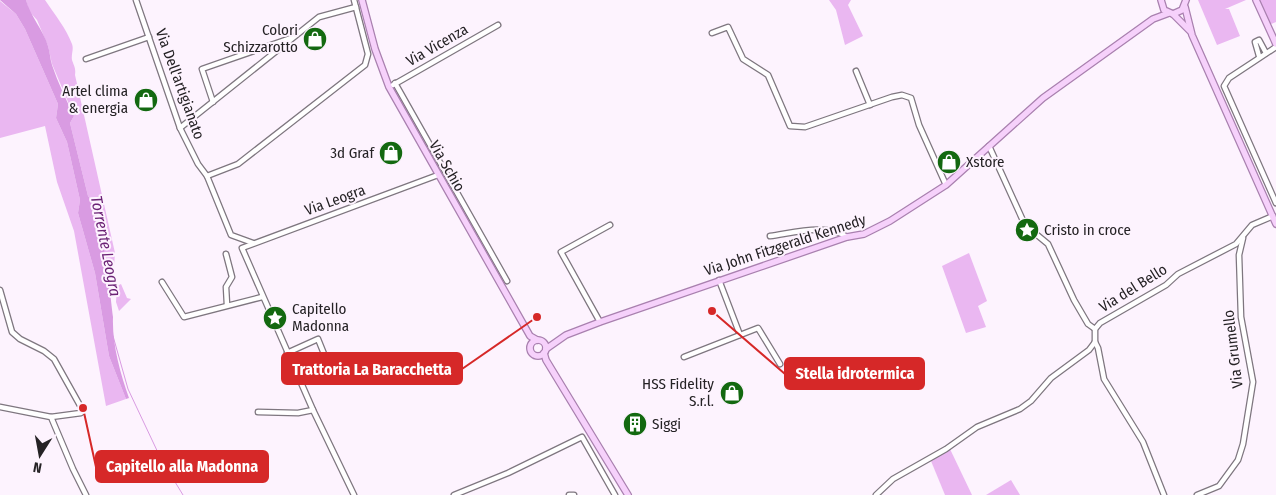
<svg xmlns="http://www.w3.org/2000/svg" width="1276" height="495" viewBox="0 0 1276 495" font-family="'Fira Sans Condensed',sans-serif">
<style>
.green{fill:#eab7f1}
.water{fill:#d99be2}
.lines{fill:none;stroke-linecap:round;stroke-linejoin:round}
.stream{stroke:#d99be2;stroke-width:1}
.minor-casing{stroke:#7e767f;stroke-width:7}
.major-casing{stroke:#a980af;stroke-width:8}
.minor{stroke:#fff;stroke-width:4.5}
.major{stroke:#f6d1fb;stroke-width:5.5}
.labels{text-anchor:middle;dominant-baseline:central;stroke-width:4;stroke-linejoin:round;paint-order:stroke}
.poi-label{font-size:15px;fill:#252225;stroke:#fdf3fe;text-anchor:end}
.street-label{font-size:15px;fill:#252225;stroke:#fdf3fe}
.water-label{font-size:16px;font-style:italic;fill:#6b2275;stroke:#fdf3fe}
.leader{fill:none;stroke:#d62828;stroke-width:2}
.callout-dot{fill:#d62828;stroke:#fdf3fe;stroke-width:2}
.callout{fill:#d62828;stroke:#d62828;stroke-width:2}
.callout-label{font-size:16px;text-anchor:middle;font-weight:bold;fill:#fff}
</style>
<rect width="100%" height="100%" fill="#fdf3fe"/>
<g class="green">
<path d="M26,0H45C55,15 66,28 72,44C74,49 71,55 72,60C74,66 76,68 75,75L115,253L114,266L111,269L106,268L101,242L103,237L94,202L88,196L70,123L74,116L52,64L48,46L37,20L29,11Z"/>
<path d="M829,0H851L848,5L863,36L845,45L836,10Z"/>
<path d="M1198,0H1246L1225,9H1229L1240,36L1217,45Z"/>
<path d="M1259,0H1276V22L1269,25Z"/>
<path d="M0,1L16,14L25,29L58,104L56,118L67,142L80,200L78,213L95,273L109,356L126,399L106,406L74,231L57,182L45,126L0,138Z"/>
<path d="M969,253L987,301L978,306L986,327L966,333L942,266Z"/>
<path d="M121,284L127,298L131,299L119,311L116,302L117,286Z"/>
<path d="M950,449L972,495H945L931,461Z"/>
<path d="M1011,480L1020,495H986Z"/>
</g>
<path class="water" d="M0,0H26C30,16 43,29 48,46C50,52 50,59 52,65C58,83 66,99 74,116L70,123L88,196C102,210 110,293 113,317C112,344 120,372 129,398L126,399L109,356L95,273L78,213L80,200L67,142L56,118L58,104L25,29L16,14Z"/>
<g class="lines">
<path class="stream" d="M113,336L128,389L161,459L183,495"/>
<g class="minor-casing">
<g id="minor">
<path d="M136,0L180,128L198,164L207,176L231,235L253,243"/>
<path d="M712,33L728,27L743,59L768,75L790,126L805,127L892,97L902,95L911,98L919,125L946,185"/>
<path d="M1276,47L1229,78L1224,86L1276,203"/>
<path d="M1259,56L1255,42L1259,40L1266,53"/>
<path d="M86,59L149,37"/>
<path d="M856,71L870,105"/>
<path d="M395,83L507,281"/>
<path d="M393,85L498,25"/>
<path d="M213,102L202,69L291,38"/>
<path d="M180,128L319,17L356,7"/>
<path d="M989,146L1025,225L1048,244L1074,300L1088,324L1095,329"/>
<path d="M207,176L238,164L365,65L368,54L354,0"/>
<path d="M770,236C793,233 827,223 847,237"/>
<path d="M226,254L232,277L226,287L227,305"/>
<path d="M719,280L740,335"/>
<path d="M162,282L184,317L262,297"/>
<path d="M0,290L12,332L20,339L44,351L54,359L82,409L81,413L51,417"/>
<path d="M600,322L561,252L610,225"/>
<path d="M1095,342L1098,348L1104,379L1143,442L1164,495"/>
<path d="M287,353L318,339L335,381"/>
<path d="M684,357L758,328L780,364"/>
<path d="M0,407L51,417L73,469L86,495"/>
<path d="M258,412L298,413L313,410"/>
<path d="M354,495L313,410L242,248L438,175"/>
<path d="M454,495L508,473L582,437L615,495"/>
<path d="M569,495H574"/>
<path d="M876,495L893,479L946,449L977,427L1020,409L1031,401L1051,378L1089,350L1095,342V329L1100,323L1166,285L1178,274L1236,244L1252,225L1273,216"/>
<path d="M1197,495L1219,486L1238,460L1243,444L1253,382L1241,317L1239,255L1243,238"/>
</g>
</g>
<g class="major-casing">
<g id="major">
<path d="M362,0L375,49L389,87L530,336L537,340"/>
<path d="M1161,0L1164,10L1173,14L1182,10L1186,0"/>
<path d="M1256,0L1276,44"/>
<path d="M1185,7L1192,35L1276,224"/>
<path d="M1173,14L1190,31"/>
<circle cx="538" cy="348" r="8"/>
<path d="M546,349L566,335L600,322L847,237L864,234L890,221L946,185L1043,98L1153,19L1169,13"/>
<path d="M544,353L546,360L628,495"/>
</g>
</g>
<use href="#minor" class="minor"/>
<use href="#major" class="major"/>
</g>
<defs>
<g id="shop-disc" transform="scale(1.25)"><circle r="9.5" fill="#136910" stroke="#fdf3fe"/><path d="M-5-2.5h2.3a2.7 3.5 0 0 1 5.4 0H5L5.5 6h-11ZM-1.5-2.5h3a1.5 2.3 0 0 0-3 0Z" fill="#fff"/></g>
<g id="sight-disc" transform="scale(1.25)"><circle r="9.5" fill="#136910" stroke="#fdf3fe"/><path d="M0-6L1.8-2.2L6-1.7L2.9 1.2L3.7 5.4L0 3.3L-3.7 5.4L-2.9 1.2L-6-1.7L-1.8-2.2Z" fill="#fff"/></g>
<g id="building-disc" transform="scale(1.25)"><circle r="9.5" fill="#136910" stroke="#fdf3fe"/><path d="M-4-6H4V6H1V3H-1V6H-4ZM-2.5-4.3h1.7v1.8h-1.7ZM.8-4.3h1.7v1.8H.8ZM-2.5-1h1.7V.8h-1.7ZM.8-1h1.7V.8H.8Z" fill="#fff"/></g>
</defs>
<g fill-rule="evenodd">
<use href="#shop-disc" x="315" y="39"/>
<use href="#shop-disc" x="146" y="100"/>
<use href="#shop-disc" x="391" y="153"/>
<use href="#shop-disc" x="949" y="162"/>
<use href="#sight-disc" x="1027" y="230"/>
<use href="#sight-disc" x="275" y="318"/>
<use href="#shop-disc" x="732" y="393"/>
<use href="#building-disc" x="635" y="424"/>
</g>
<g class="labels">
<g class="poi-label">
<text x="298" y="30">Colori<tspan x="298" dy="17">Schizzarotto</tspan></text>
<text x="128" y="91">Artel clima<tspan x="128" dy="17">&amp; energia</tspan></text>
<text x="374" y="153">3d Graf</text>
<text x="966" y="162" text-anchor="start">Xstore</text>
<text x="1044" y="230" text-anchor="start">Cristo in croce</text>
<text x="292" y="309" text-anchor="start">Capitello<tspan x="292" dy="17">Madonna</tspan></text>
<text x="714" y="384">HSS Fidelity<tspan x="714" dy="17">S.r.l.</tspan></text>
<text x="652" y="424" text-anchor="start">Siggi</text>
</g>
<g class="street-label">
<text transform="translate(437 45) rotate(-30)">Via Vicenza</text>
<text transform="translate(180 84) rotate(70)">Via Dell'artigianato</text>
<text transform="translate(447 166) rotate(60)">Via Schio</text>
<text transform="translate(335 200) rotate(-20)">Via Leogra</text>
<text transform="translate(785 245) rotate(-18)">Via John Fitzgerald Kennedy</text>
<text transform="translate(1133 288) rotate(-32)">Via del Bello</text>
<text transform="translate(1233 349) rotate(-97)">Via Grumello</text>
</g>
<g class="water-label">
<text transform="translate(106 246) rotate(79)">Torrente Leogra</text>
</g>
</g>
<path class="leader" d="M537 317L462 369M712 311L785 374M83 408L96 467"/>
<g class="callout-dot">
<circle cx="537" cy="317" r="5"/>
<circle cx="712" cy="311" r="5"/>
<circle cx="83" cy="408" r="5"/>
</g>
<g class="callout">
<rect x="282" y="353" width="180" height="31" rx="5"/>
<rect x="785" y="358" width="139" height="31" rx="5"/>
<rect x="96" y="451" width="172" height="31" rx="5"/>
</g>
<g class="callout-label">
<text x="372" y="375">Trattoria La Baracchetta</text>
<text x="855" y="379">Stella idrotermica</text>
<text x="182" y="472">Capitello alla Madonna</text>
</g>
<g transform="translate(40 455) rotate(191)" stroke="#fdf3fe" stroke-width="4" paint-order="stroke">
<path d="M0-4L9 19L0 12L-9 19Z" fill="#252225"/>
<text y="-8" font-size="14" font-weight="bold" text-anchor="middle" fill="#252225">N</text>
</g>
</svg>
